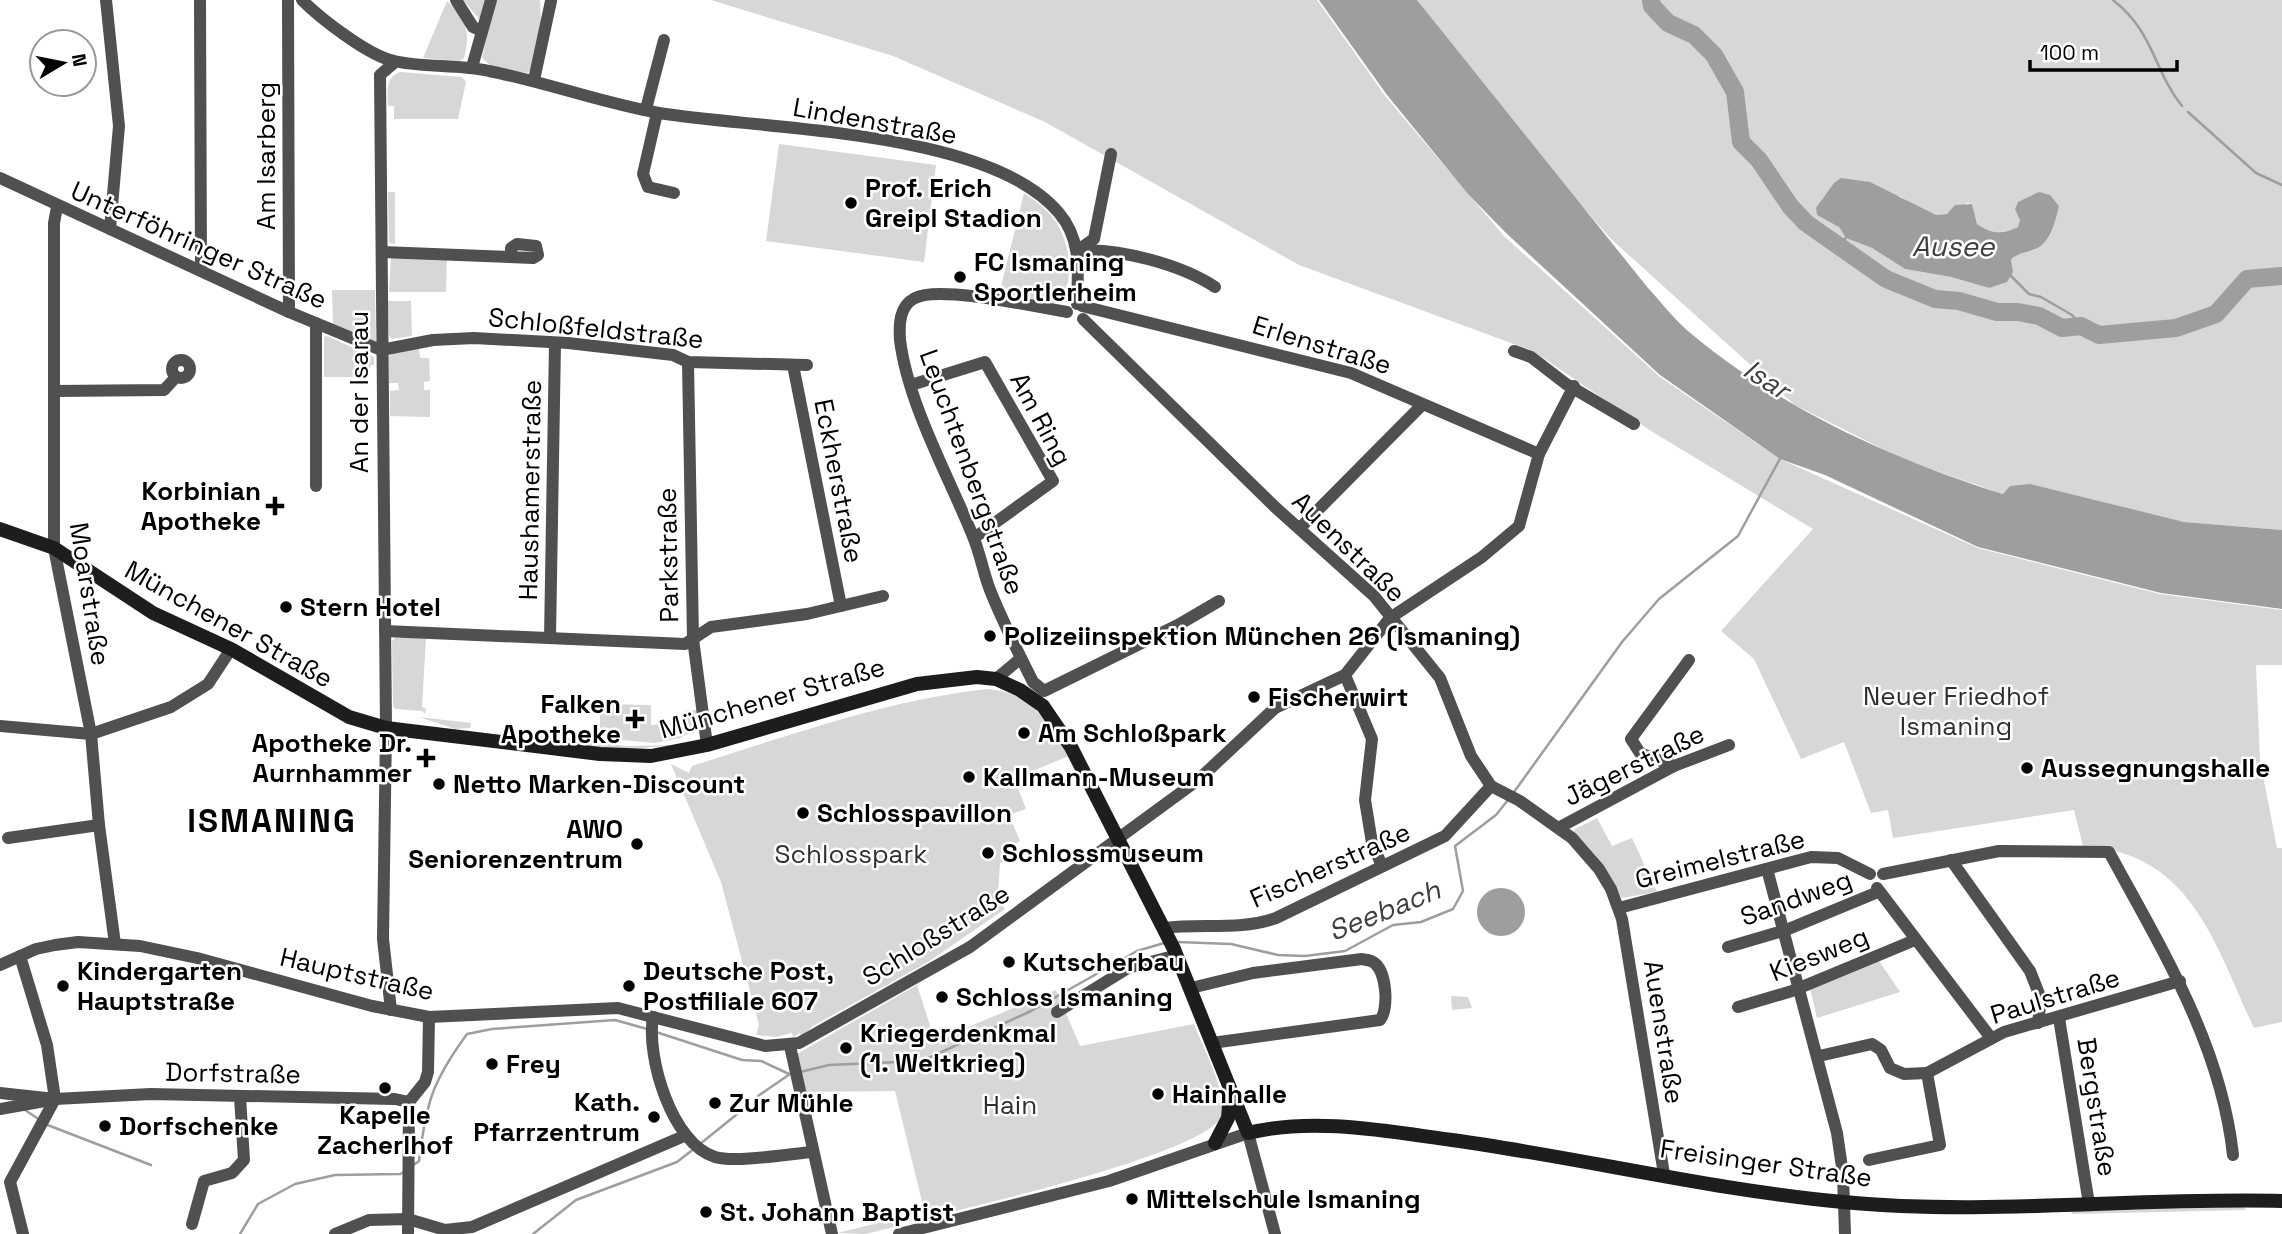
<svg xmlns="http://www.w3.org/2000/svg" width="2282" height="1234" viewBox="0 0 2282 1234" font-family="'Space Grotesk',sans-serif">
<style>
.green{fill:#d7d7d7;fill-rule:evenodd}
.water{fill:#9e9e9e}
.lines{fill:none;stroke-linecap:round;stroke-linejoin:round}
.stream{stroke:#9e9e9e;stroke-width:2.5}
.river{stroke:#9e9e9e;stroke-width:18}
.minor{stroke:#505050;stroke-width:12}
.secondary{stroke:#1d1d1d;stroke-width:14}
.poi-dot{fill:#000;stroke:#fff;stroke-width:2.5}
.labels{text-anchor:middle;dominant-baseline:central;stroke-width:5;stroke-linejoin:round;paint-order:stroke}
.street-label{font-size:26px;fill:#000;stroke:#fff}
.poi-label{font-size:26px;font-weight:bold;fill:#000;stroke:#fff;text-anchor:start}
.park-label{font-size:26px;fill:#2e2e2e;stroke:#fff}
.water-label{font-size:28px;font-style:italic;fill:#3f3f3f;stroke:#fff}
.district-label{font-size:33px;font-weight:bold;letter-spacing:2px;fill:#000;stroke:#fff}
</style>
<rect width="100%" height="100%" fill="#fff"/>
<g class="green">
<path d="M463,0H488L479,19Z"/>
<path d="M495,0H540L541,25L532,69L527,73L491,66L482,58Z"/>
<path d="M711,0H1317L1386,97L1504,236L1660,377L1780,459L1978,548L2160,594L2282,610V665H2256L2260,760L2277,848H2282V1022L2254,1028C2214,943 2192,853 2083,846L2074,810L1893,838L1888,810L1871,813L1844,742L1801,759L1754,659L1721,631L1813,529L1651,431L1533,351L1299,265L1045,122L893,56Z"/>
<path d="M1417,0H2282V530L2184,522L2003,494L1905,460L1795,405L1611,239L1553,173ZM1829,194L1900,196L1919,208L1936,215L1947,214L1967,203L1972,204L1977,224C1992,234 2002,235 2018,227L2020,220L2036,250L2020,252L2011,259L2013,272L1989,288L1951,277L1905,269L1872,248L1846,238L1822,199Z"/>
<path d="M447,1C466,18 471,33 464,58L459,61L423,58Z"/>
<path d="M400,72L462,77L466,82L458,119H394V106H388C388,92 384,78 400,72Z"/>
<path d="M779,144L936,165L924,262L766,241Z"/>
<path d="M388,192H395V244L389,243Z"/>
<path d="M1024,193C1035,201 1049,210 1056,222C1070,244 1078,287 1054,303L999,295Z"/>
<path d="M391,256H447L446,292H389Z"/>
<path d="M332,290H375L376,341L333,324Z"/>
<path d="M388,301H411L412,336L392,339L389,336Z"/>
<path d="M327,336L374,357V365H371L367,377H324V337Z"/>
<path d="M419,348L420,358H429L430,381L424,382V390H430V417L390,416V391L399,390L398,383H389V357L392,352Z"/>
<path d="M396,637L426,638L422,707L426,709L425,714L422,711L395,709L393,706L392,641Z"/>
<path d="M987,689C1034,693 1045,720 1069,756L1023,775L1016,783L1026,809L1009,815L1020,841L1006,849L1010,859L1000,863L998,894L1005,909L928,962L813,1026L801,1037L800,1033L793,1037L792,1033L776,1037L756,1035L759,1025L721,882L671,764L689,773L692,766C789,736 886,700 987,689Z"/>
<path d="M600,704L651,705V725L684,722V711L697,710L699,728L680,738L655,743L600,738Z"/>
<path d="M419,717L471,723L470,728L455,729Z"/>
<path d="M524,732L625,746L677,745L621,750L529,739Z"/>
<path d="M1597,818L1612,846L1632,838L1657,892L1622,898L1596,856L1573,830Z"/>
<path d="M1877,958L1900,992L1817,1018L1810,988Z"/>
<path d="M917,985L935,1041L1056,990L1080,1046L1194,1024C1202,1046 1228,1093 1222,1115C1211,1152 971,1207 926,1218L895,1091L806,1092L797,1054Z"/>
<path d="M1451,996L1468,997L1472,1008L1452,1010Z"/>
<path d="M2244,1205L2246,1210L2072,1214L2071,1210Z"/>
<path d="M899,1218L901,1225L866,1234L837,1233Z"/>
</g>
<g class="water">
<path d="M1319,0H1417L1648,288C1661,302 1673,318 1688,331C1778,407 1891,459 2003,494L2010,486L2030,484L2184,522L2282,530V609L2161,593L1978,547L1825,475L1780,459L1660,375L1506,233L1468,194L1387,95Z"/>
<path d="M1841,178L1870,182L1936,215L1947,214L1955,205L1972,204L1977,224C1992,234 2002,235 2018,227L2020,220L2015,209L2018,202L2039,192L2050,195L2059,206C2055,222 2050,245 2033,250C2024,253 2019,253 2011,259L2013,272L2007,282L1989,288L1951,277L1905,269L1872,248L1846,238L1839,227L1817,215L1816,208L1834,183Z"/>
<circle cx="1501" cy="912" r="24"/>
</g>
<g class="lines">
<g class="stream">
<path d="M2113,0C2155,33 2153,70 2182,106"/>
<path d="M2188,112L2256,173L2282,185"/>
<path d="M1838,244L1846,238"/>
<path d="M2011,276L2029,294L2041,297L2072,315L2081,326"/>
<path d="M1514,792L1622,642L1659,599L1738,536L1782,455"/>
<path d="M1177,942L1231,944L1278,955L1305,956L1345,951L1393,925L1421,922L1453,909L1463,891L1455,846L1496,815L1508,800"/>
<path d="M656,1032L742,1060L761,1061L789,1074"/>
<path d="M800,1072L829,1065L922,1061L1031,1011L1137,951L1164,943"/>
<path d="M758,1096L790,1074"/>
<path d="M25,1110L40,1120"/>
<path d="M45,1124L151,1165"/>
<path d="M700,1144L741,1111"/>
<path d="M412,1166L419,1161C426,1103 432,1082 467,1034L492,1029L615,1020L647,1029"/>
<path d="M240,1234L258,1204L295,1184L335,1175L400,1174L404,1172"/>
<path d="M533,1234L576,1200L677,1162L695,1148"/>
</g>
<path class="river" d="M1651,0L1652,6L1668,23L1694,35L1714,55L1735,92L1741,142L1759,160L1790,206L1806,223L1886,279L1935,299L1959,301L1997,312H2018L2039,316L2062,328L2081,326L2099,335L2176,328L2216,314L2247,279L2282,276"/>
<g class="minor">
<path d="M106,0L119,126L110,229"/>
<path d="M200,0L201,269"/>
<path d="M288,0L289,312"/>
<path d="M302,0C321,19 369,56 394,61C425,68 458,64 489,71C546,82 602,103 659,113C763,130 989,129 1059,213C1082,240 1078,271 1077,304"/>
<path d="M456,0L473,27L482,31"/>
<path d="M472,67L491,0"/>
<path d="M534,80L551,1"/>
<path d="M646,109L664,40"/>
<path d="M657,113L643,174L648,187L674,193"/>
<path d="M0,178L289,312L381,350L433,340L474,338L568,343L673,355L688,362L807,365"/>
<path d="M57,207L54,223V548L91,734L99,825L115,944"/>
<path d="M1078,250L1094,239L1111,154"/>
<path d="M1078,251C1117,247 1182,265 1215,287"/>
<path d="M382,252L533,258L538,255L536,246L517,244L511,248V256"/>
<path d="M1082,306L1351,373L1539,454"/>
<path d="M1083,319L1275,507L1374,596L1440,678L1471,756L1491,786L1520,801L1572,838L1599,869L1611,889L1622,919L1664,1174"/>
<path d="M1514,351L1531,357L1566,384L1634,424"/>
<circle cx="181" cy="369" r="9"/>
<path d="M688,362L693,639L707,745"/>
<path d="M793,365L841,606"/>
<path d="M911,385L985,362L1053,481L974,538"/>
<path d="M54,391L164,390L176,377"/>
<path d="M316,486V323"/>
<path d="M1300,528L1422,405"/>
<path d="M385,631L685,644L711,627L807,614L883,596"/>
<path d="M550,638L555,343"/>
<path d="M1021,658L1033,682L1044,691L1178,625L1219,601"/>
<path d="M1345,675L1372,739L1365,800L1372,843L1382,866"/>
<path d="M996,679L1021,658C1010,635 999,613 990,590C983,572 980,552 972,534C948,475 908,404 900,340C899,325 899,306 915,298C939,285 1037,307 1067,312"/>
<path d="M0,726L91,734L171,707L208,684L231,649"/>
<path d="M1674,766L1640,753L1631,739L1689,660"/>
<path d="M1560,827L1674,766L1729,745"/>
<path d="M8,838L99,825"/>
<path d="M1951,860L2030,971L2041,999L2038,1023"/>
<path d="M1767,869L1837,1133L1843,1174L1845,1234"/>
<path d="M1883,874L1999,851L2109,852C2161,948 2221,1044 2233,1155"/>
<path d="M1877,888L1991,1038"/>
<path d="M1619,908L1811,857L1838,858L1870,874"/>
<path d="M1164,928C1201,923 1240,931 1276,918L1445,836L1491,786"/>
<path d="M1728,947L1786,930L1878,892"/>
<path d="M20,956L47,1045L55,1099L10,1182L23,1234"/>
<path d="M0,965L36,949L55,945L78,942L140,946L197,958L372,1006L429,1017L618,1008L765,1046L799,1043L970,947L1198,780L1275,708L1345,675L1390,618L1482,557L1519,526L1539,454L1574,386"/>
<path d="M1191,988L1253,973L1362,959C1366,960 1370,960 1373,962C1387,970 1389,1010 1380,1020L1212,1043"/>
<path d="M1738,1007L1792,991L1915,940"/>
<path d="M391,1010L383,939L386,728L380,75L395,62"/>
<path d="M1057,1012L1128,968L1177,955"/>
<path d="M653,1017C646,1057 672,1144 715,1157C735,1163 789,1154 812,1152"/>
<path d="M2059,1018L2089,1204"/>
<path d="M790,1046L832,1234"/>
<path d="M1819,1056L1872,1044L1881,1050L1890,1068L1904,1074L1927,1073"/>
<path d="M0,1093L55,1099L151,1094L395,1099L409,1102"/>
<path d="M0,1109L45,1101"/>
<path d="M1869,1160L1940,1145L1927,1073L2004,1032L2180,981"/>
<path d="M192,1224L204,1181L232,1173L244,1160L240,1097"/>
<path d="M335,1234L369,1220L408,1219L445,1230L472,1227L684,1136"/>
<path d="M408,1234L409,1102L425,1082L428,1072L429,1017"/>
<path d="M899,1234L1109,1181L1248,1133L1275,1234"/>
</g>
<g class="secondary">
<path d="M0,529L54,548L153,613L231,649L349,717L386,728L600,754L651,756L707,745L917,684L977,677L996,679L1020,690L1043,706L1071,747L1174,949L1248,1133C1313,1117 1386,1131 1452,1140C1583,1158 1712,1190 1843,1202C1989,1216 2136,1197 2282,1201"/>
<path d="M1215,1143L1228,1118L1230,1093"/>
</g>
</g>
<g class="poi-dot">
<circle cx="851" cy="203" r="7"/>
<circle cx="960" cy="277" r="7"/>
<path d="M271.5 495.5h7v7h7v7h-7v7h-7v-7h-7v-7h7z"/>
<circle cx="286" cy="607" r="7"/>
<circle cx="990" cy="636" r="7"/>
<circle cx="1254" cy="697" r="7"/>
<path d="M631.5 708.5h7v7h7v7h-7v7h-7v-7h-7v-7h7z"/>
<circle cx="1024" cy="733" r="7"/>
<path d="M422.5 747.5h7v7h7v7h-7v7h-7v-7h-7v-7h7z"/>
<circle cx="2027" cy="768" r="7"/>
<circle cx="969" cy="777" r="7"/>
<circle cx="439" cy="784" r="7"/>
<circle cx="803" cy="813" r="7"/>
<circle cx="637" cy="844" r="7"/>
<circle cx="988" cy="853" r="7"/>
<circle cx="1009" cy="962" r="7"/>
<circle cx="63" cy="986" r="7"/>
<circle cx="629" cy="986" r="7"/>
<circle cx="942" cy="997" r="7"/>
<circle cx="846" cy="1048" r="7"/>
<circle cx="492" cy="1064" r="7"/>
<circle cx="385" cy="1088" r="7"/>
<circle cx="1158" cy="1094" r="7"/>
<circle cx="715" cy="1103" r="7"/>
<circle cx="654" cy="1117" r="7"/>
<circle cx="105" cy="1126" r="7"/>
<circle cx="1132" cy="1199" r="7"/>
<circle cx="706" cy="1212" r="7"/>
</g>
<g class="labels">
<g class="street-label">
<text transform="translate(875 121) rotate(10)">Lindenstraße</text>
<text transform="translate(266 156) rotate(-90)">Am Isarberg</text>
<text transform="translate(199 245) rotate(24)">Unterföhringer Straße</text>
<text transform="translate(596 328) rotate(6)">Schloßfeldstraße</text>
<text transform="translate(1322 345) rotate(17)">Erlenstraße</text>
<text transform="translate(359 392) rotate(-90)">An der Isarau</text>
<text transform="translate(1041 419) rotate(62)">Am Ring</text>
<text transform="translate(972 472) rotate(70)">Leuchtenbergstraße</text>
<text transform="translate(839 481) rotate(79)">Eckherstraße</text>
<text transform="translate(530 490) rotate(-89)">Haushamerstraße</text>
<text transform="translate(1349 547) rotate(44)">Auenstraße</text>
<text transform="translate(668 555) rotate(-91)">Parkstraße</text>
<text transform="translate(90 594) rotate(81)">Moarstraße</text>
<text transform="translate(229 624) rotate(29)">Münchener Straße</text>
<text transform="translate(772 698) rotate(-16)">Münchener Straße</text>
<text transform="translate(1634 765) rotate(-26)">Jägerstraße</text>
<text transform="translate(1720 859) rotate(-14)">Greimelstraße</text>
<text transform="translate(1330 865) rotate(-24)">Fischerstraße</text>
<text transform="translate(1796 898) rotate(-20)">Sandweg</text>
<text transform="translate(936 935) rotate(-32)">Schloßstraße</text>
<text transform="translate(1819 954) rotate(-22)">Kiesweg</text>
<text transform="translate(357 974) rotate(13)">Hauptstraße</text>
<text transform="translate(2055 996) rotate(-17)">Paulstraße</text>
<text transform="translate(1664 1032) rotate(81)">Auenstraße</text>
<text transform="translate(233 1073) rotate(1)">Dorfstraße</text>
<text transform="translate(2097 1107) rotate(81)">Bergstraße</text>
<text transform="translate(1766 1163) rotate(8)">Freisinger Straße</text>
</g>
<g class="poi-label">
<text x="865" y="188">Prof. Erich<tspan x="865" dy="30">Greipl Stadion</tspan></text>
<text x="974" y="262">FC Ismaning<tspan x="974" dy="30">Sportlerheim</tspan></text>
<text x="261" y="491" text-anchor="end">Korbinian<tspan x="261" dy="30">Apotheke</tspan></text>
<text x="300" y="607">Stern Hotel</text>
<text x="1004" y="636">Polizeiinspektion München 26 (Ismaning)</text>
<text x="1268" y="697">Fischerwirt</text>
<text x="621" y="704" text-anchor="end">Falken<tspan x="621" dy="30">Apotheke</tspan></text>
<text x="1038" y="733">Am Schloßpark</text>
<text x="412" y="743" text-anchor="end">Apotheke Dr.<tspan x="412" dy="30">Aurnhammer</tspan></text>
<text x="2041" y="768">Aussegnungshalle</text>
<text x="983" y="777">Kallmann-Museum</text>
<text x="453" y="784">Netto Marken-Discount</text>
<text x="817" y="813">Schlosspavillon</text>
<text x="623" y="829" text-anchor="end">AWO<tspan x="623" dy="30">Seniorenzentrum</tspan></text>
<text x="1002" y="853">Schlossmuseum</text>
<text x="1023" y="962">Kutscherbau</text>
<text x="77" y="971">Kindergarten<tspan x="77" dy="30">Hauptstraße</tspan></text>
<text x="643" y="971">Deutsche Post,<tspan x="643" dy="30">Postfiliale 607</tspan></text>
<text x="956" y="997">Schloss Ismaning</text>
<text x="860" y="1033">Kriegerdenkmal<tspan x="860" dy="30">(1. Weltkrieg)</tspan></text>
<text x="506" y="1064">Frey</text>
<text x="1172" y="1094">Hainhalle</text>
<text x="640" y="1102" text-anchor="end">Kath.<tspan x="640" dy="30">Pfarrzentrum</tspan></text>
<text x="729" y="1103">Zur Mühle</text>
<text x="385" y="1115" text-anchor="middle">Kapelle<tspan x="385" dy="30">Zacherlhof</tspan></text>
<text x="119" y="1126">Dorfschenke</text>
<text x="1146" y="1199">Mittelschule Ismaning</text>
<text x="720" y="1212">St. Johann Baptist</text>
</g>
<g class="park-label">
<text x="1956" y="696">Neuer Friedhof<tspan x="1956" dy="30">Ismaning</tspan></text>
<text x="851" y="854">Schlosspark</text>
<text x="1010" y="1105">Hain</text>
</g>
<g class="water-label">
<text x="1953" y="246">Ausee</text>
<text transform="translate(1767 379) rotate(33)">Isar</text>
<text transform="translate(1384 910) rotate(-22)">Seebach</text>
</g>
<g class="district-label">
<text x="272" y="821">ISMANING</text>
</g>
</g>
<g transform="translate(63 63) rotate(80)"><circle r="33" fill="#ffffff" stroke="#999999" stroke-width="2"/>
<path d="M0-5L12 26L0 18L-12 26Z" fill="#000000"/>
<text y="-10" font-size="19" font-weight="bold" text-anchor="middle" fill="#000000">N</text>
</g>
<path d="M2030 60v10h147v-10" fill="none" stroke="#000000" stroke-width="3.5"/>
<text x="2040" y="60" font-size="21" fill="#000000" stroke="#ffffff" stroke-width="5" paint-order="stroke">100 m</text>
</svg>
